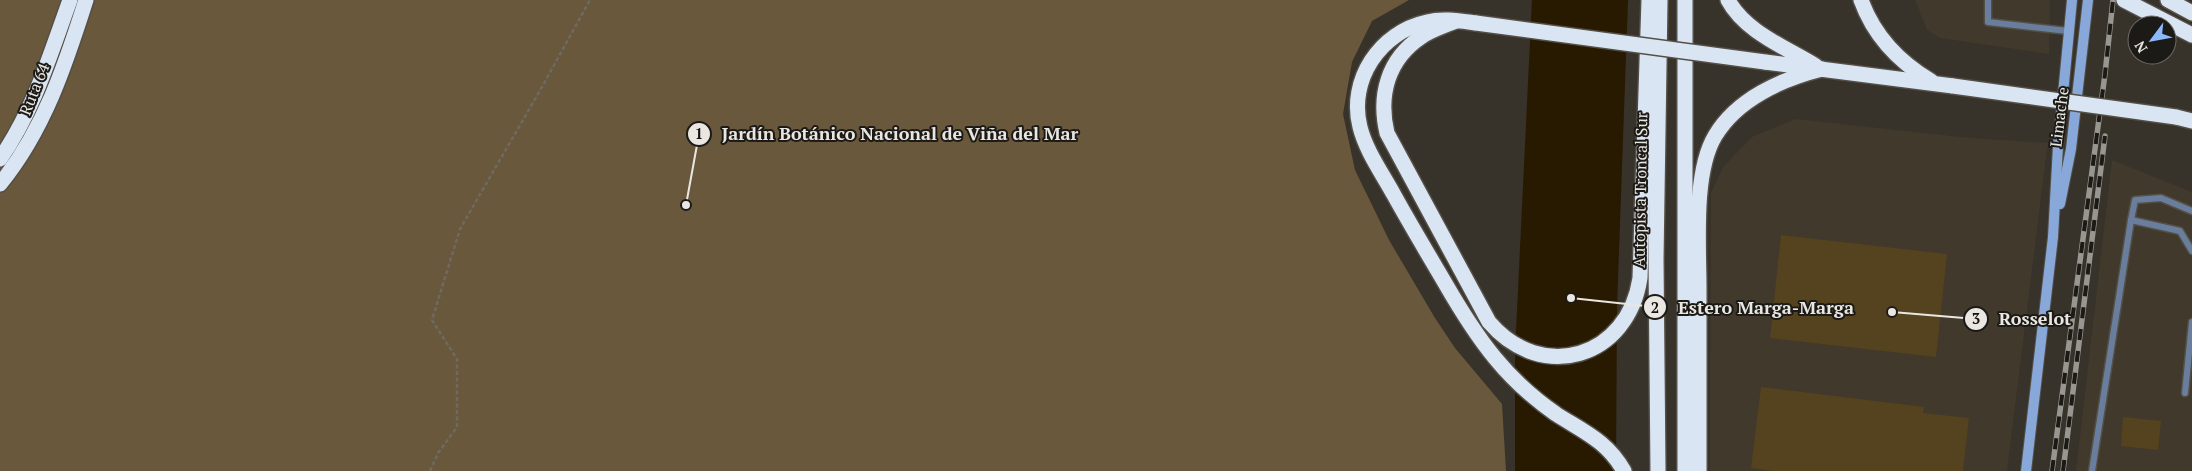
<svg xmlns="http://www.w3.org/2000/svg" width="2192" height="471" viewBox="0 0 2192 471" font-family="'PT Serif',serif">
<style>
.built{fill:#41392b}
.green{fill:#69583b}
.water{fill:#281a01}
.building{fill:#55421e}
.lines{fill:none;stroke-linecap:round;stroke-linejoin:round}
.lane-casing{stroke:#544f47;stroke-width:9}
.secondary-casing{stroke:#544f47;stroke-width:12}
.highway-casing{stroke:#544f47;stroke-width:18}
.path{stroke:#6e6a63;stroke-width:2.5;stroke-dasharray:4 2.5;stroke-linecap:butt}
.lane{stroke:#697e9d;stroke-width:6}
.secondary{stroke:#87a8d9;stroke-width:10}
.highway{stroke:#dae5f4;stroke-width:15}
.rail-casing{stroke:#99968f;stroke-width:5.5}
.rail{stroke:#1c1a16;stroke-width:4;stroke-dasharray:11;stroke-linecap:butt}
.highway-bridge-casing{stroke:#544f47;stroke-width:18;stroke-linecap:butt}
.highway-bridge{stroke:#dae5f4;stroke-width:15}
.labels{text-anchor:middle;dominant-baseline:central;stroke-width:4;stroke-linejoin:round;paint-order:stroke}
.street-label{font-size:16px;fill:#eae7e2;stroke:#1c1a16}
.leader{fill:none;stroke:#eae7e2;stroke-width:2}
.callout-dot{fill:#eae7e2;stroke:#1c1a16;stroke-width:2}
.mark-label{font-size:15px;text-anchor:middle;font-weight:bold;fill:#111}
.callout-label{font-size:18px;text-anchor:middle;font-weight:bold;fill:#eae7e2;stroke:#1c1a16;stroke-width:4;stroke-linejoin:round;paint-order:stroke}
</style>
<rect width="100%" height="100%" fill="#37322a"/>
<g class="built">
<path d="M1915,0H2050L2049,54L1940,38L1927,30Z"/>
<path d="M1796,119L1970,138L2050,143L2047,149L2007,471H1710L1711,193L1723,167L1752,137Z"/>
<path d="M2112,160L2192,192V471H2076Z"/>
</g>
<path class="green" d="M0,0H1409L1372,21L1352,62L1343,114L1355,170L1389,240L1435,318L1455,348L1502,404L1506,471H0Z"/>
<path class="water" d="M1532,0H1628L1617,307L1616,471H1515V352Z"/>
<g class="building">
<path d="M1781,235L1947,254L1936,357L1770,338Z"/>
<path d="M1761,387L1924,407L1923,413L1969,418L1963,471H1773L1751,468Z"/>
<path d="M2123,417L2161,421L2158,450L2121,446Z"/>
</g>
<g class="lines">
<g class="lane-casing">
<g id="lane">
<path d="M1988,0V22L2068,31"/>
<path d="M2131,220L2135,200L2161,198L2192,211"/>
<path d="M2185,393L2192,322"/>
<path d="M2092,471L2131,220L2180,231L2192,251"/>
</g>
</g>
<g class="secondary-casing">
<g id="secondary">
<path d="M2060,204L2071,149L2088,0"/>
<path d="M2026,471L2053,237L2058,146L2072,0"/>
</g>
</g>
<g class="highway-casing">
<g id="highway">
<path d="M1728,0C1745,32 1787,48 1816,66"/>
<path d="M1861,0C1874,36 1899,62 1931,81"/>
<path d="M2124,0L2192,35"/>
<path d="M2168,0L2192,13"/>
<path d="M1456,21C1444,26 1431,30 1421,37C1388,59 1378,95 1387,133L1489,322C1542,384 1628,358 1640,278L1649,0"/>
<path d="M1476,23C1460,21 1443,18 1427,22C1380,32 1348,80 1360,127C1366,151 1382,173 1394,195C1410,224 1428,254 1445,283C1460,309 1476,335 1495,358C1513,380 1533,398 1556,414C1584,432 1607,441 1624,471"/>
<path d="M1765,62L1953,86"/>
<path d="M2176,117L2192,121"/>
<path d="M0,159C34,110 50,55 70,0"/>
<path d="M0,184C44,130 65,66 86,0"/>
<path d="M1658,471L1656,259L1660,0"/>
<path d="M1685,471V0"/>
<path d="M1699,471C1699,410 1699,350 1699,289C1699,245 1693,173 1715,136C1737,99 1782,79 1822,69"/>
</g>
</g>
<path class="path" d="M430,471L438,453L457,427V359L432,320L460,229L538,94L590,0"/>
<use href="#lane" class="lane"/>
<use href="#secondary" class="secondary"/>
<use href="#highway" class="highway"/>
<g class="rail-casing">
<g id="rail">
<path d="M2052,471L2105,74L2113,0"/>
<path d="M2063,471L2105,136"/>
</g>
</g>
<use href="#rail" class="rail"/>
<g class="highway-bridge-casing">
<g id="highway-bridge">
<path d="M1476,23L1765,62"/>
<path d="M1953,86L2176,117"/>
</g>
</g>
<use href="#highway-bridge" class="highway-bridge"/>
</g>
<g class="labels">
<g class="street-label">
<text transform="translate(34 89) rotate(-68)">Ruta 64</text>
<text transform="translate(2059 117) rotate(-83)">Limache</text>
<text transform="translate(1640 190) rotate(-89)">Autopista Troncal Sur</text>
</g>
</g>
<path class="leader" d="M686 205L699 134M1571 298L1655 307M1892 312L1976 319"/>
<g class="callout-dot">
<circle cx="686" cy="205" r="5"/>
<circle cx="1571" cy="298" r="5"/>
<circle cx="1892" cy="312" r="5"/>
<circle cx="699" cy="134" r="12"/>
<circle cx="1655" cy="307" r="12"/>
<circle cx="1976" cy="319" r="12"/>
</g>
<g class="mark-label">
<text x="699" y="139">1</text>
<text x="1655" y="313">2</text>
<text x="1976" y="324">3</text>
</g>
<g class="callout-label">
<text x="900" y="140">Jardín Botánico Nacional de Viña del Mar</text>
<text x="1766" y="314">Estero Marga-Marga</text>
<text x="2035" y="325">Rosselot</text>
</g>
<g transform="translate(2152 40) rotate(238)"><circle r="24" fill="#1c1a16" stroke="#6e6c68"/>
<path d="M0-4L9 19L0 12L-9 19Z" fill="#8cb9fc"/>
<text y="-8" font-size="14" font-weight="bold" text-anchor="middle" fill="#eae7e2">N</text>
</g>
</svg>
